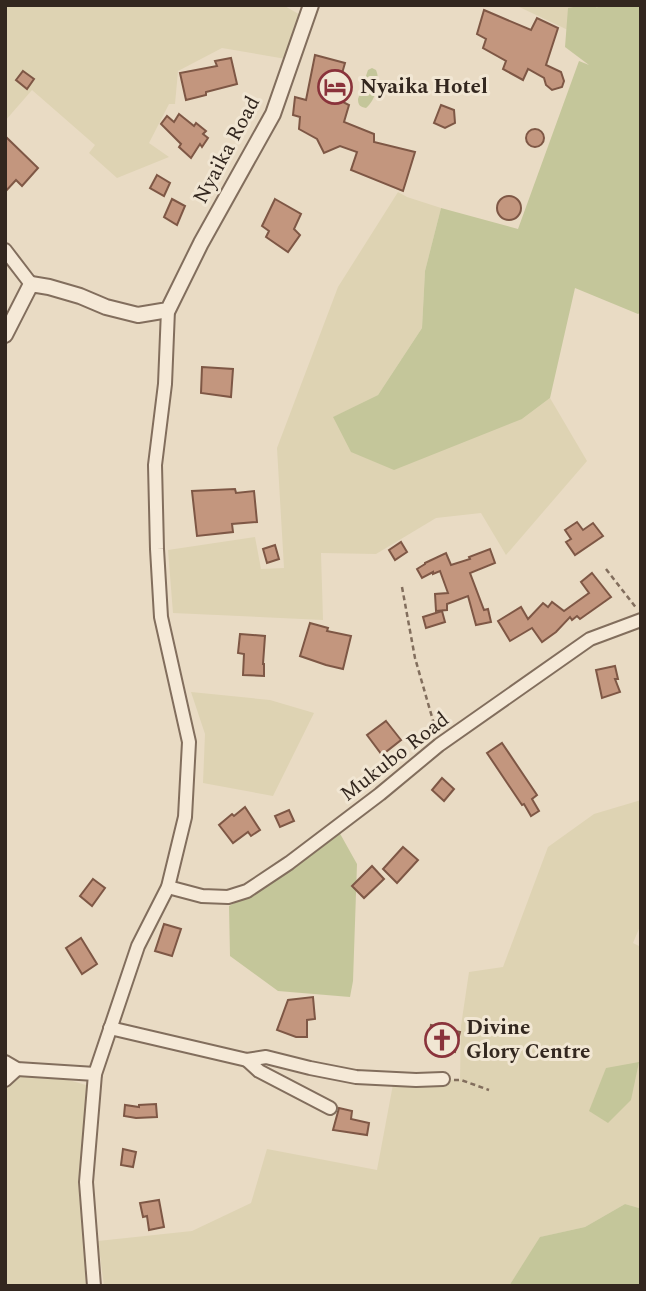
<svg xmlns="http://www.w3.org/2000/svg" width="646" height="1291" viewBox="0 0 646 1291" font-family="Spectral,serif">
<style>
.farmland{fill:#ded3b3}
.green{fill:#c4c69a}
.building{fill:#c3967e;stroke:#7e5745;stroke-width:2}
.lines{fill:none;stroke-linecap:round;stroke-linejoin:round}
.minor-casing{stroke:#826e5d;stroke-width:16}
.tertiary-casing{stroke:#826e5d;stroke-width:18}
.path{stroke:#826e5d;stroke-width:2.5;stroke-dasharray:5 3.5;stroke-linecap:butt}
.minor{stroke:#f5e9d7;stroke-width:12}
.tertiary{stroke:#f5e9d7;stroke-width:14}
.labels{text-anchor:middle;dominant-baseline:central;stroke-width:6;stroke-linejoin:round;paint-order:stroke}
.poi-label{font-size:21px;font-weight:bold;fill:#33271f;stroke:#f1e6d3;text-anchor:start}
.street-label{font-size:21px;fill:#33271f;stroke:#f1e6d3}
</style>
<rect width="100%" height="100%" fill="#e9dbc4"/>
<g class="farmland">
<path d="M5,5H283L302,16L286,59L222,48L178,71L175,104H169L149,143L169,157L117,178L89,153L95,145L32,90L5,121Z"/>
<path d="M515,5H598L587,39Z"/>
<path d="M398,192L407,197L441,208L425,271L422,328L378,395L334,417L522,419L550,398L587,461L506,555L481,513L436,518L376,554L321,553L323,620L173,613L168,550L255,537L261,569L284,568L277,448L338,287Z"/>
<path d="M191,692L270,700L314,713L273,796L203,783L205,734Z"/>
<path d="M641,800V924L633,943L641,947V1212L639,1208L625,1204L585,1227L541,1237L509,1286H104L98,1241L192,1231L251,1203L267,1149L377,1170L394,1079L460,1080L461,1026L469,972L503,967L548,847L594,814Z"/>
<path d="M27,1068L86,1085L81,1211L90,1286H5V1084Z"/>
</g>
<g class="green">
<path d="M584,5H595L597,8L598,5H641V312L638,314L575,288L550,398L522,419L394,470L351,452L333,417L378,395L422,328L425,271L441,208L518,229L579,61L589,65L565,47L568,8Z"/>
<path d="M372,68L376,70C381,81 375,101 366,108C360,107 358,105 358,99L368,70Z"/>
<path d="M338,830L357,864L353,981L350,997L278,991L230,956L229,906L250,895Z"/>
<path d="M639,1062L631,1100L608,1123L589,1111L606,1068Z"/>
<path d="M625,1204L639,1208L641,1212V1286H509L540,1237L585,1227Z"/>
</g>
<g class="building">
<path d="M484,10L531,30L537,18L558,28L546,65L561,72L564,81L562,87L552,90L546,85L544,78L528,69L523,80L503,69L506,61L483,48L486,39L477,34Z"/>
<path d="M315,55L345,63L335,98L349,105L344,122L374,134V142L415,152L403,191L351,170L357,152L340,146L324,153L317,139L299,129L300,117L293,115L295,97L306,100Z"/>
<path d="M231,58L237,84L206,92V95L186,100L180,73L217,66L215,61Z"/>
<path d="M23,71L34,79L27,89L16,80Z"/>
<path d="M441,105L454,110L455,123L445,128L434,123Z"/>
<path d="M179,114L194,126L196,123L206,131L203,134L208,138L202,147L200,144L191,158L179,147L181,144L161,124L167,116L174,122Z"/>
<circle cx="535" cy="138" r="9"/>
<path d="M5,136L38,168L22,186L16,180L5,192Z"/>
<path d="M157,175L170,183L164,196L150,188Z"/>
<circle cx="509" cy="208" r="12"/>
<path d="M172,199L185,206L177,225L164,217Z"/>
<path d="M275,199L301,214L294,229L300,235L288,252L266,237L269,231L262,226Z"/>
<path d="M202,367L233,369L231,397L201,393Z"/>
<path d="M235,489L236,493L254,491L257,522L232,524L233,532L197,536L192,491Z"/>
<path d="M577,522L583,530L593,523L603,536L575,555L566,542L571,539L565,530Z"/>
<path d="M401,542L407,552L395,560L389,550Z"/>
<path d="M275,545L279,559L267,563L263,549Z"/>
<path d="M490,549L495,563L470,573L484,610L488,609L491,622L476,625L468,596L447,604V610L436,611L435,594L448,593L440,571L433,574V572L422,578L417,569L425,564V563L446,553L451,565L470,559L469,557Z"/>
<path d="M592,573L611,597L580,619L577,616L572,620L570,617L556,632L542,642L532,628L510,641L498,621L521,607L528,619L543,603L548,607L552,602L564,611L589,593L581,582Z"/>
<path d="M442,611L445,622L426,628L423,617Z"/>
<path d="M310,623L328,628L327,631L351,636L343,669L326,665L300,656Z"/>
<path d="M240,634L265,636L263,664H264V676L243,675L244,654L238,653Z"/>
<path d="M615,666L618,679H615L620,692L602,698L596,670Z"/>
<path d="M386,721L401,740L382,755L367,735Z"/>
<path d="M502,743L537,795L532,799L539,811L531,816L524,804L522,805L487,753Z"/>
<path d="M442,778L454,789L444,801L432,790Z"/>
<path d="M245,807L260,830L251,836L248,832L233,843L219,825L232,814L234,816Z"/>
<path d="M289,810L294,821L280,827L275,816Z"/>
<path d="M403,847L418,860L397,883L383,869Z"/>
<path d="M372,866L384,879L364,898L352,886Z"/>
<path d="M93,879L105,888L92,906L80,896Z"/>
<path d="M164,924L181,929L172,956L155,951Z"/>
<path d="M81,938L97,964L82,974L66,948Z"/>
<path d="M313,997L315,1019L307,1020V1037H296L277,1030L288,1000Z"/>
<path d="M431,1025L460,1032L455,1052L445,1049L444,1054L434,1052L435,1047L427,1045Z"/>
<path d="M156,1104L157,1117L136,1118L124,1116L125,1105L139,1107V1105Z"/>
<path d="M339,1108L352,1111L351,1119L369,1123L367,1135L333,1130Z"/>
<path d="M123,1149L136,1152L133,1167L121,1165Z"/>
<path d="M159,1200L164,1227L149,1230L147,1216L143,1217L140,1203Z"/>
</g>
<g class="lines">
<g class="minor-casing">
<g id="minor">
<path d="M5,250L31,284"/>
<path d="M168,887L202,896L228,897L247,891L289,863L380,794L439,745L590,639L641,620"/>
<path d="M110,1028L247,1060L266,1057L310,1068L356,1077L416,1080L443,1079"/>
<path d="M247,1060L259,1071L330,1108"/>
<path d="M5,1062L17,1069L95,1074"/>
<path d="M5,1080L17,1069"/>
<path d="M94,1286L86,1182L95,1074L138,946L168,887L185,817L189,742L161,617L157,549L155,465L165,384L168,310"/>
</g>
</g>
<g class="tertiary-casing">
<path id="tertiary" d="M5,335L31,284L49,287L80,296L106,307L138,315L168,310L201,243L273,114L311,5"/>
</g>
<g class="path">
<path d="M606,569L637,609"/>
<path d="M402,587L415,658L436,731"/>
<path d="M454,1080H461L489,1090"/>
</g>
<use href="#minor" class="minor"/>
<use href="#tertiary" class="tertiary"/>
</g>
<defs>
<g id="hotel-ring" transform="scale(1.75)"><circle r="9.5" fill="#f1e6d3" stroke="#8a333b" stroke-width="1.5"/><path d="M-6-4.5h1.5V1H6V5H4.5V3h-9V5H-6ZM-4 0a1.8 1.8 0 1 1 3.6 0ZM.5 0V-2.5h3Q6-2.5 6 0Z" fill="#8a333b"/></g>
<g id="church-ring" transform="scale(1.75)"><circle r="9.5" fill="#f1e6d3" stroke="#8a333b" stroke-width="1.5"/><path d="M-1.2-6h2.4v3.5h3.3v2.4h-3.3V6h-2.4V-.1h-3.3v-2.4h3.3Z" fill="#8a333b"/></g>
</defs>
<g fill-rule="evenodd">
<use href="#hotel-ring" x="335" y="87"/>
<use href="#church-ring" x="442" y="1040"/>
</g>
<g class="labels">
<g class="poi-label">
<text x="360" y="87">Nyaika Hotel</text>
<text x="466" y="1028">Divine<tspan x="466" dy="24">Glory Centre</tspan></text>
</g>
<g class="street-label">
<text transform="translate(227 150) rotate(-62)">Nyaika Road</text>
<text transform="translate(395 757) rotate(-38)">Mukubo Road</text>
</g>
</g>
<rect width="646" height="1291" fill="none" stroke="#33271f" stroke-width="14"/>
</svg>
